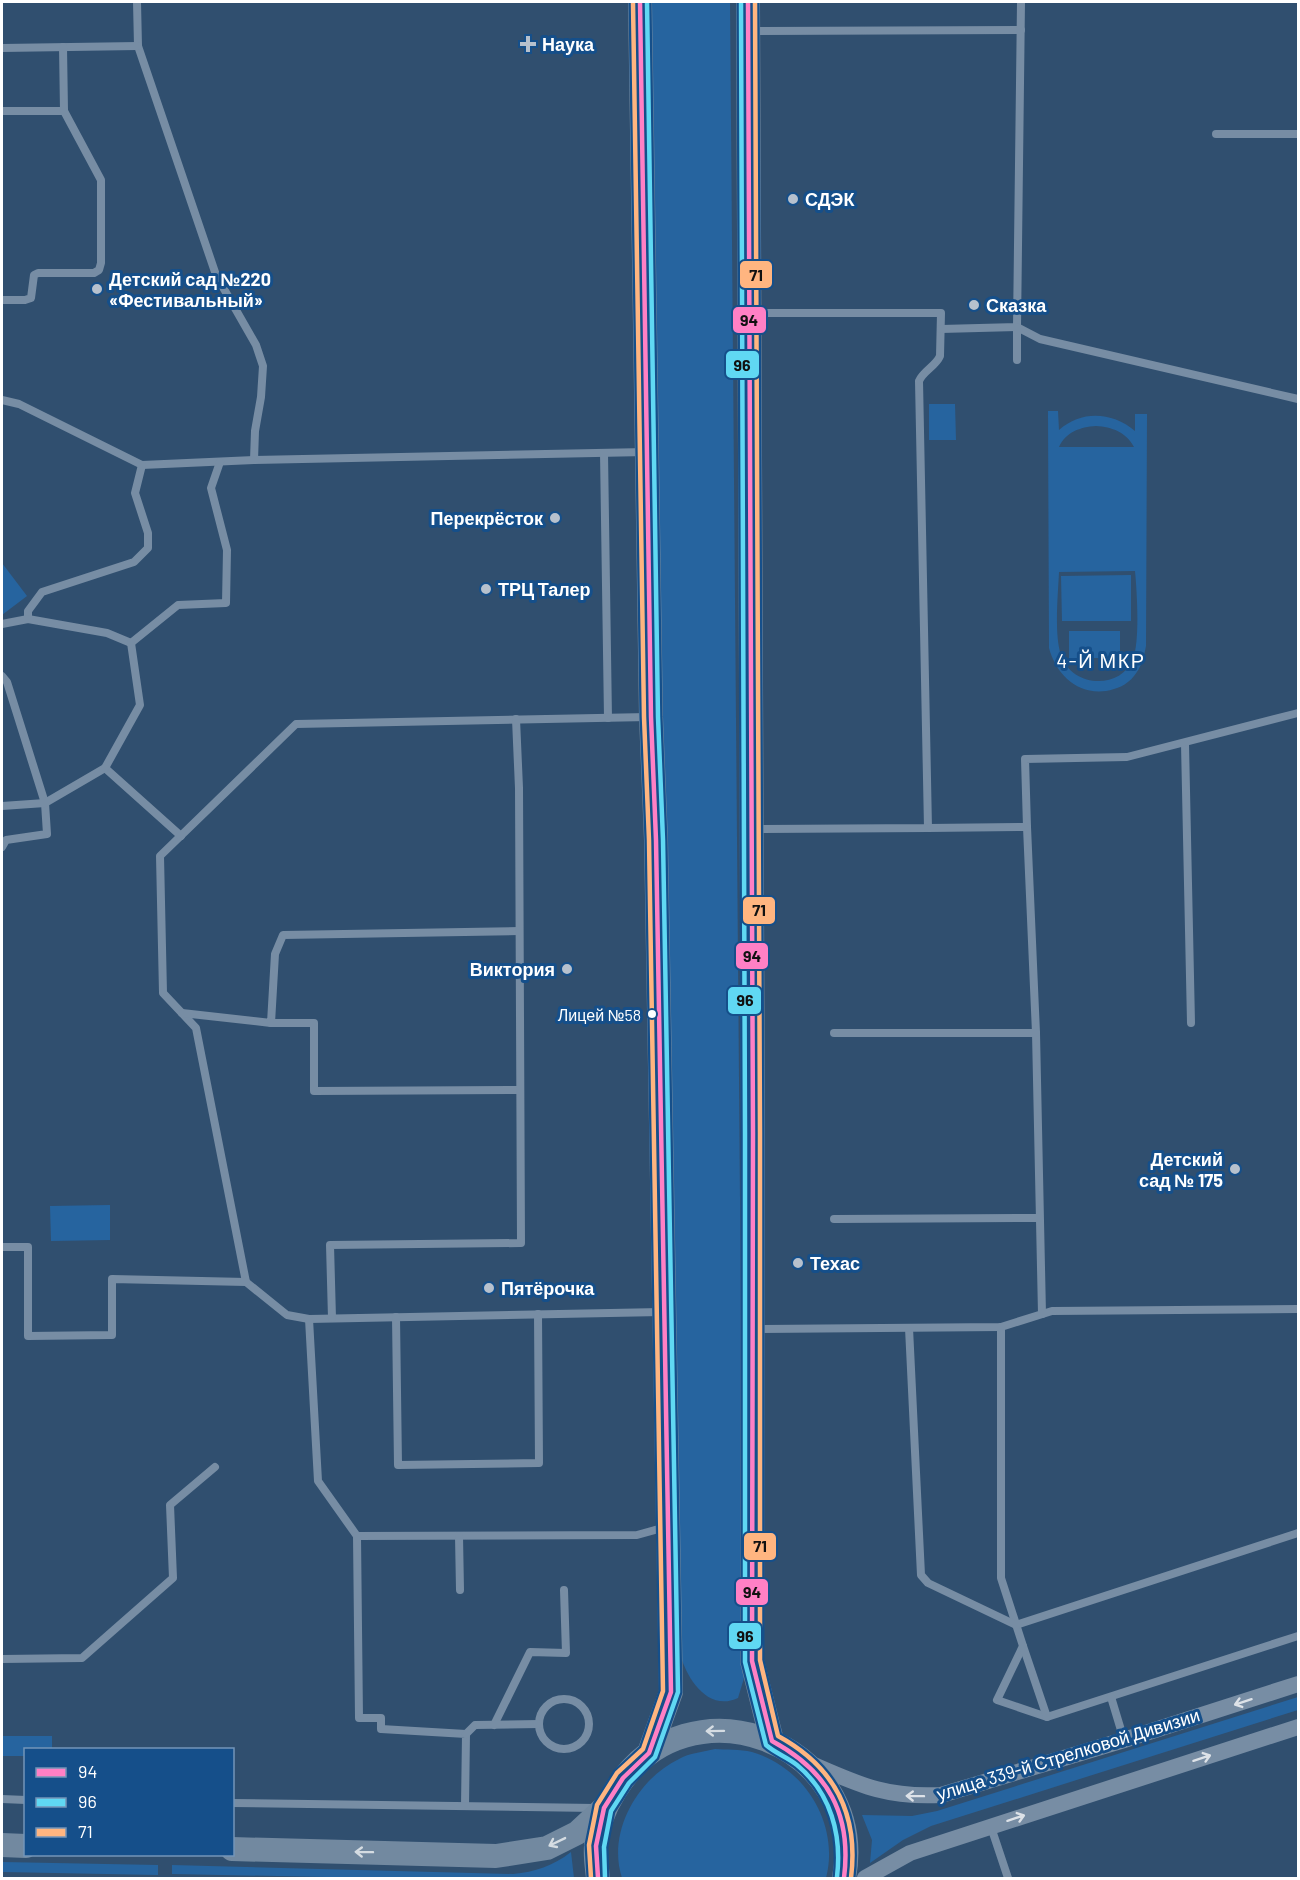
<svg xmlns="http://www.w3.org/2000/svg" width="1300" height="1880" viewBox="0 0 1300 1880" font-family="Barlow,sans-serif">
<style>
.green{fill:#26649f;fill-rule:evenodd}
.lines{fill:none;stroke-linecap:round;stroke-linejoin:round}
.service{stroke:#778da4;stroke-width:8}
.minor{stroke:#778da4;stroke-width:16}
.secondary{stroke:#7289a0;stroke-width:24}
.bus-1-casing{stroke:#154f8a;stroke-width:9}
.bus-2-casing{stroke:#154f8a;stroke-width:9}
.bus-3-casing{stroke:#154f8a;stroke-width:9}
.bus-1{stroke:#ff80c5;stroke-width:4.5}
.bus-2{stroke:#60d8f3;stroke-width:4.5}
.bus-3{stroke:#ffb580;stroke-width:4.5}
.oneway{stroke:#dde2e8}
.oneway2{stroke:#d5dce2}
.poi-dot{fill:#b7c1cd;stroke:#154f8a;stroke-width:2}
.bus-dot{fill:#fff;stroke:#154f8a;stroke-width:2}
.labels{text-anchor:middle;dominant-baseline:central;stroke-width:6;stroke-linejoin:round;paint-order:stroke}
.bus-label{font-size:16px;fill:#fff;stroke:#154f8a;text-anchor:end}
.poi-label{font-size:18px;font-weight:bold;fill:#fff;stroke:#154f8a;text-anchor:start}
.street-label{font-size:18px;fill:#fff;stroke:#154f8a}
.neighbourhood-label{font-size:20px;letter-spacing:1.5px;fill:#fff;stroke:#154f8a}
.line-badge{stroke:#154f8a;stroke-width:2}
.pale-badge-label{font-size:16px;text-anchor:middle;font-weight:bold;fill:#111}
</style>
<rect width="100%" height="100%" fill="#304f6f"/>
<g class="green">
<path d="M651,2H730L744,1678L738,1698C708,1712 687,1679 680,1654L664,807Z"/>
<path d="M929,404H955L956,440H929Z"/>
<path d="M1048,411H1058L1059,430C1082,410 1112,412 1135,431V414H1147L1146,646C1144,657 1141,668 1134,676C1127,685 1117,689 1106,691C1077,695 1056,674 1049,648ZM1096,426C1112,427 1126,432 1134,447H1059C1066,432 1080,427 1096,426ZM1135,571C1137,592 1140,640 1133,659C1120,691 1071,687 1061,655C1054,635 1058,594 1059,572Z"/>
<path d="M2,563L27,596L2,615Z"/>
<path d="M1131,575V621H1062L1061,576Z"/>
<rect x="1069" y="631" width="51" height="27"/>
<path d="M110,1205V1240L51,1241L50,1206Z"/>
<path d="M1298,1697V1710L931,1826L903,1840L870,1863L872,1840L862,1815L912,1816L937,1811Z"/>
<path d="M2,1736H52V1749L26,1750L25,1756H2Z"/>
<path d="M715,1749C726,1750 740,1749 752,1752C805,1767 840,1825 826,1878H622C607,1833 637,1779 679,1759C689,1753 703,1752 715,1749Z"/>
<path d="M571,1852L574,1878H375L172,1874V1865L513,1874C535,1872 553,1866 571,1852Z"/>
<path d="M2,1862L158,1865V1875L2,1872Z"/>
</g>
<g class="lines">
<g class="service">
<path d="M137,2L138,46L216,275L256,345L263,366L261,397L255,431L254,460"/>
<path d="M749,31L1021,30"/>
<path d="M2,48L138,46"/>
<path d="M2,111H64"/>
<path d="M1216,134H1298"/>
<path d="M2,300H25L31,298L34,275L38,273H94L99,270L101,263V180L64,111L63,47"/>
<path d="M752,313H941L940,356C936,366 923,371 919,381L928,828L753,829"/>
<path d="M941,329L1017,327L1021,2"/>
<path d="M1017,360V327L1040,339L1298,399"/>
<path d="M2,400L19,404L142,465L254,460L646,452"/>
<path d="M604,453L608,718"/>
<path d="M28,619V611L42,592L134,562L148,548V533L135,493L142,465"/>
<path d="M2,624L28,619L107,633L131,643"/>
<path d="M131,643L178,605L226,603L227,550L211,488L220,462"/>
<path d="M2,676L7,682L45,803L47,834L6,840L2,847"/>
<path d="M648,717L296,724L160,856L163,993L196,1028L246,1282L287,1315L309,1319L661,1312"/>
<path d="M1185,744L1191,1023"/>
<path d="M105,768L181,836"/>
<path d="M2,806L45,803L105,768L140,705L131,643"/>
<path d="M1027,827L1025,759L1127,757L1298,713"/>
<path d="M928,828L1027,827L1036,1033L1042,1314"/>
<path d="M182,1013L271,1023L275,954L283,935L519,931"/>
<path d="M271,1023H314V1091L520,1090"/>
<path d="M834,1033H1036"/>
<path d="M834,1219L1039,1218"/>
<path d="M2,1247H28V1336L112,1335V1279L246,1282"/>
<path d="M396,1317L398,1465L539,1463L538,1314"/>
<path d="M332,1318L330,1245L521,1243L519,788L516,719"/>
<path d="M309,1319L318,1481L357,1536L637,1535L666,1527"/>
<path d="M1001,1327V1578L1023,1646L997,1700L1047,1717L1298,1636"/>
<path d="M909,1328L921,1575L928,1583L1016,1625L1298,1533"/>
<path d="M756,1329L1001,1327L1052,1311L1298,1309"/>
<path d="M357,1536L359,1718H381V1729L466,1734L465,1806"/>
<path d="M459,1536L460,1590"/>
<path d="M1023,1646L1047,1717"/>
<path d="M2,1659L82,1658L173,1578L170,1505L215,1467"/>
<path d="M1111,1697L1124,1740"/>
<circle cx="564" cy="1724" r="25"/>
<path d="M494,1725L530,1652L566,1653L564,1590"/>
<path d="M466,1734L475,1725L539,1724"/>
<path d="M2,1799L26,1800"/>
<path d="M232,1803L595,1808"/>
<path d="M991,1827L1008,1878"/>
</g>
<g class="minor">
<path d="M807,1762C858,1784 884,1798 941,1795L1124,1740L1298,1684"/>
<path d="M865,1878L910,1853L1298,1727"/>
</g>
<g class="secondary">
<path d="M640,2L651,717L656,840L671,1692L649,1753"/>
<path d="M748,2L753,1133L752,1661L772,1741"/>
<path d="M2,1845L26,1846"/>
<path d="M232,1849L496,1856L547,1848L577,1833L604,1808"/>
<path d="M598,1878C597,1868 595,1857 596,1846C597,1827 605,1807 615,1791C687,1673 869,1743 844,1878"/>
</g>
<g class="bus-1-casing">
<g id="bus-1">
<path d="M748,2L753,1133L752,1661L772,1741C828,1771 852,1814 844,1878"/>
<path d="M598,1878L596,1846L604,1808L623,1778L649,1753L671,1692L656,840L651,717L640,2"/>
</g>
</g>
<g class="bus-2-casing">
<g id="bus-2">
<path d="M741,2L745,1133V1662L766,1745C775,1753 787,1757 797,1765C831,1793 842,1835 837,1877"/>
<path d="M605,1878L604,1847L611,1811L629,1783L655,1757L678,1692L663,840L658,717L647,2"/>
</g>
</g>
<g class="bus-3-casing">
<g id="bus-3">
<path d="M755,2L760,1133V1660L778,1736C835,1767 859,1814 851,1878"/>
<path d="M591,1878L589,1845L597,1805L617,1773L643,1749L663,1691L649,840L644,717L633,2"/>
</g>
</g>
<use href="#bus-1" class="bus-1"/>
<use href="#bus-2" class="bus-2"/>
<use href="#bus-3" class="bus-3"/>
</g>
<defs><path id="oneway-shaft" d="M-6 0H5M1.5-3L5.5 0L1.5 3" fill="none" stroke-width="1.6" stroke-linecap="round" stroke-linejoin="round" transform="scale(1.5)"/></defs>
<g class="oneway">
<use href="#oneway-shaft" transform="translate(1243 1702) rotate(162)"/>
<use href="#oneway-shaft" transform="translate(1202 1758) rotate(-18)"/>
<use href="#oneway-shaft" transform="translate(915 1796) rotate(-179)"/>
<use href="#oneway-shaft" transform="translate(1016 1818) rotate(-18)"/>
</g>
<g class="oneway2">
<use href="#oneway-shaft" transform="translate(715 1731) rotate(179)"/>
<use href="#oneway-shaft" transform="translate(557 1842) rotate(154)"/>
<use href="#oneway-shaft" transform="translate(364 1852) rotate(-179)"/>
</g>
<g class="poi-dot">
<path d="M525 35h6v6h6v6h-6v6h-6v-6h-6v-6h6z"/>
<circle cx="793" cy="199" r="6"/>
<circle cx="97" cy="289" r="6"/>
<circle cx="974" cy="305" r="6"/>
<circle cx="555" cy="518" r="6"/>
<circle cx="486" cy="589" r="6"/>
<circle cx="567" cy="969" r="6"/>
<circle cx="1235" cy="1169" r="6"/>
<circle cx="798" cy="1263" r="6"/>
<circle cx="489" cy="1288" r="6"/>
</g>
<circle class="bus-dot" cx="652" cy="1014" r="5"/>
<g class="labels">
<g class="bus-label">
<text x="641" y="1014">Лицей №58</text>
</g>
<g class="poi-label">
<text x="542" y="44">Наука</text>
<text x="805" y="199">СДЭК</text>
<text x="109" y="279">Детский сад №220<tspan x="109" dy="21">«Фестивальный»</tspan></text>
<text x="986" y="305">Сказка</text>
<text x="543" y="518" text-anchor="end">Перекрёсток</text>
<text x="498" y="589">ТРЦ Талер</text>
<text x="555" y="969" text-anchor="end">Виктория</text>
<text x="1223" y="1159" text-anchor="end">Детский<tspan x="1223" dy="21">сад № 175</tspan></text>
<text x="810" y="1263">Техас</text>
<text x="501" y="1288">Пятёрочка</text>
</g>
<g class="street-label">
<text transform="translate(1068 1754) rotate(-17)">улица 339-й Стрелковой Дивизии</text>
</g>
<g class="neighbourhood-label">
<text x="1101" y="660">4-Й МКР</text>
</g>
</g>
<g class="line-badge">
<rect x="739" y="260" width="34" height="29" rx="6" fill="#ffb580"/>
<rect x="732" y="306" width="35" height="28" rx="6" fill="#ff80c5"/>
<rect x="725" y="350" width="35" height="29" rx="6" fill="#60d8f3"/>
<rect x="742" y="896" width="34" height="29" rx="6" fill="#ffb580"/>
<rect x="735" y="942" width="34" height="28" rx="6" fill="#ff80c5"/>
<rect x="727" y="986" width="35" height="29" rx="6" fill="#60d8f3"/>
<rect x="743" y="1532" width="34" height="29" rx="6" fill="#ffb580"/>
<rect x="735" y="1578" width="34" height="28" rx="6" fill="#ff80c5"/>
<rect x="728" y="1622" width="34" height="28" rx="6" fill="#60d8f3"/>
</g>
<g class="pale-badge-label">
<text x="756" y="281">71</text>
<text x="749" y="326">94</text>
<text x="742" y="371">96</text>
<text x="759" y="916">71</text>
<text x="752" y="962">94</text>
<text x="745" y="1006">96</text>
<text x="760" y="1552">71</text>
<text x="752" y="1598">94</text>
<text x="745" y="1642">96</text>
</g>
<rect width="1300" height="1880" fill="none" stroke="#ffffff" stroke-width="6"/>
<rect x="24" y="1748" width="210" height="108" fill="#154f8a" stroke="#7395b9" stroke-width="1.5"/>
<rect x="36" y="1768" width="30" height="9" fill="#ff80c5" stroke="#7395b9" stroke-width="1.5"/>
<text x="78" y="1778" font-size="18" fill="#ffffff">94</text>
<rect x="36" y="1798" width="30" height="9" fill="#60d8f3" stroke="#7395b9" stroke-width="1.5"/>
<text x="78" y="1808" font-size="18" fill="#ffffff">96</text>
<rect x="36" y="1828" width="30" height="9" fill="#ffb580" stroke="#7395b9" stroke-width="1.5"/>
<text x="78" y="1838" font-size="18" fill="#ffffff">71</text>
</svg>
